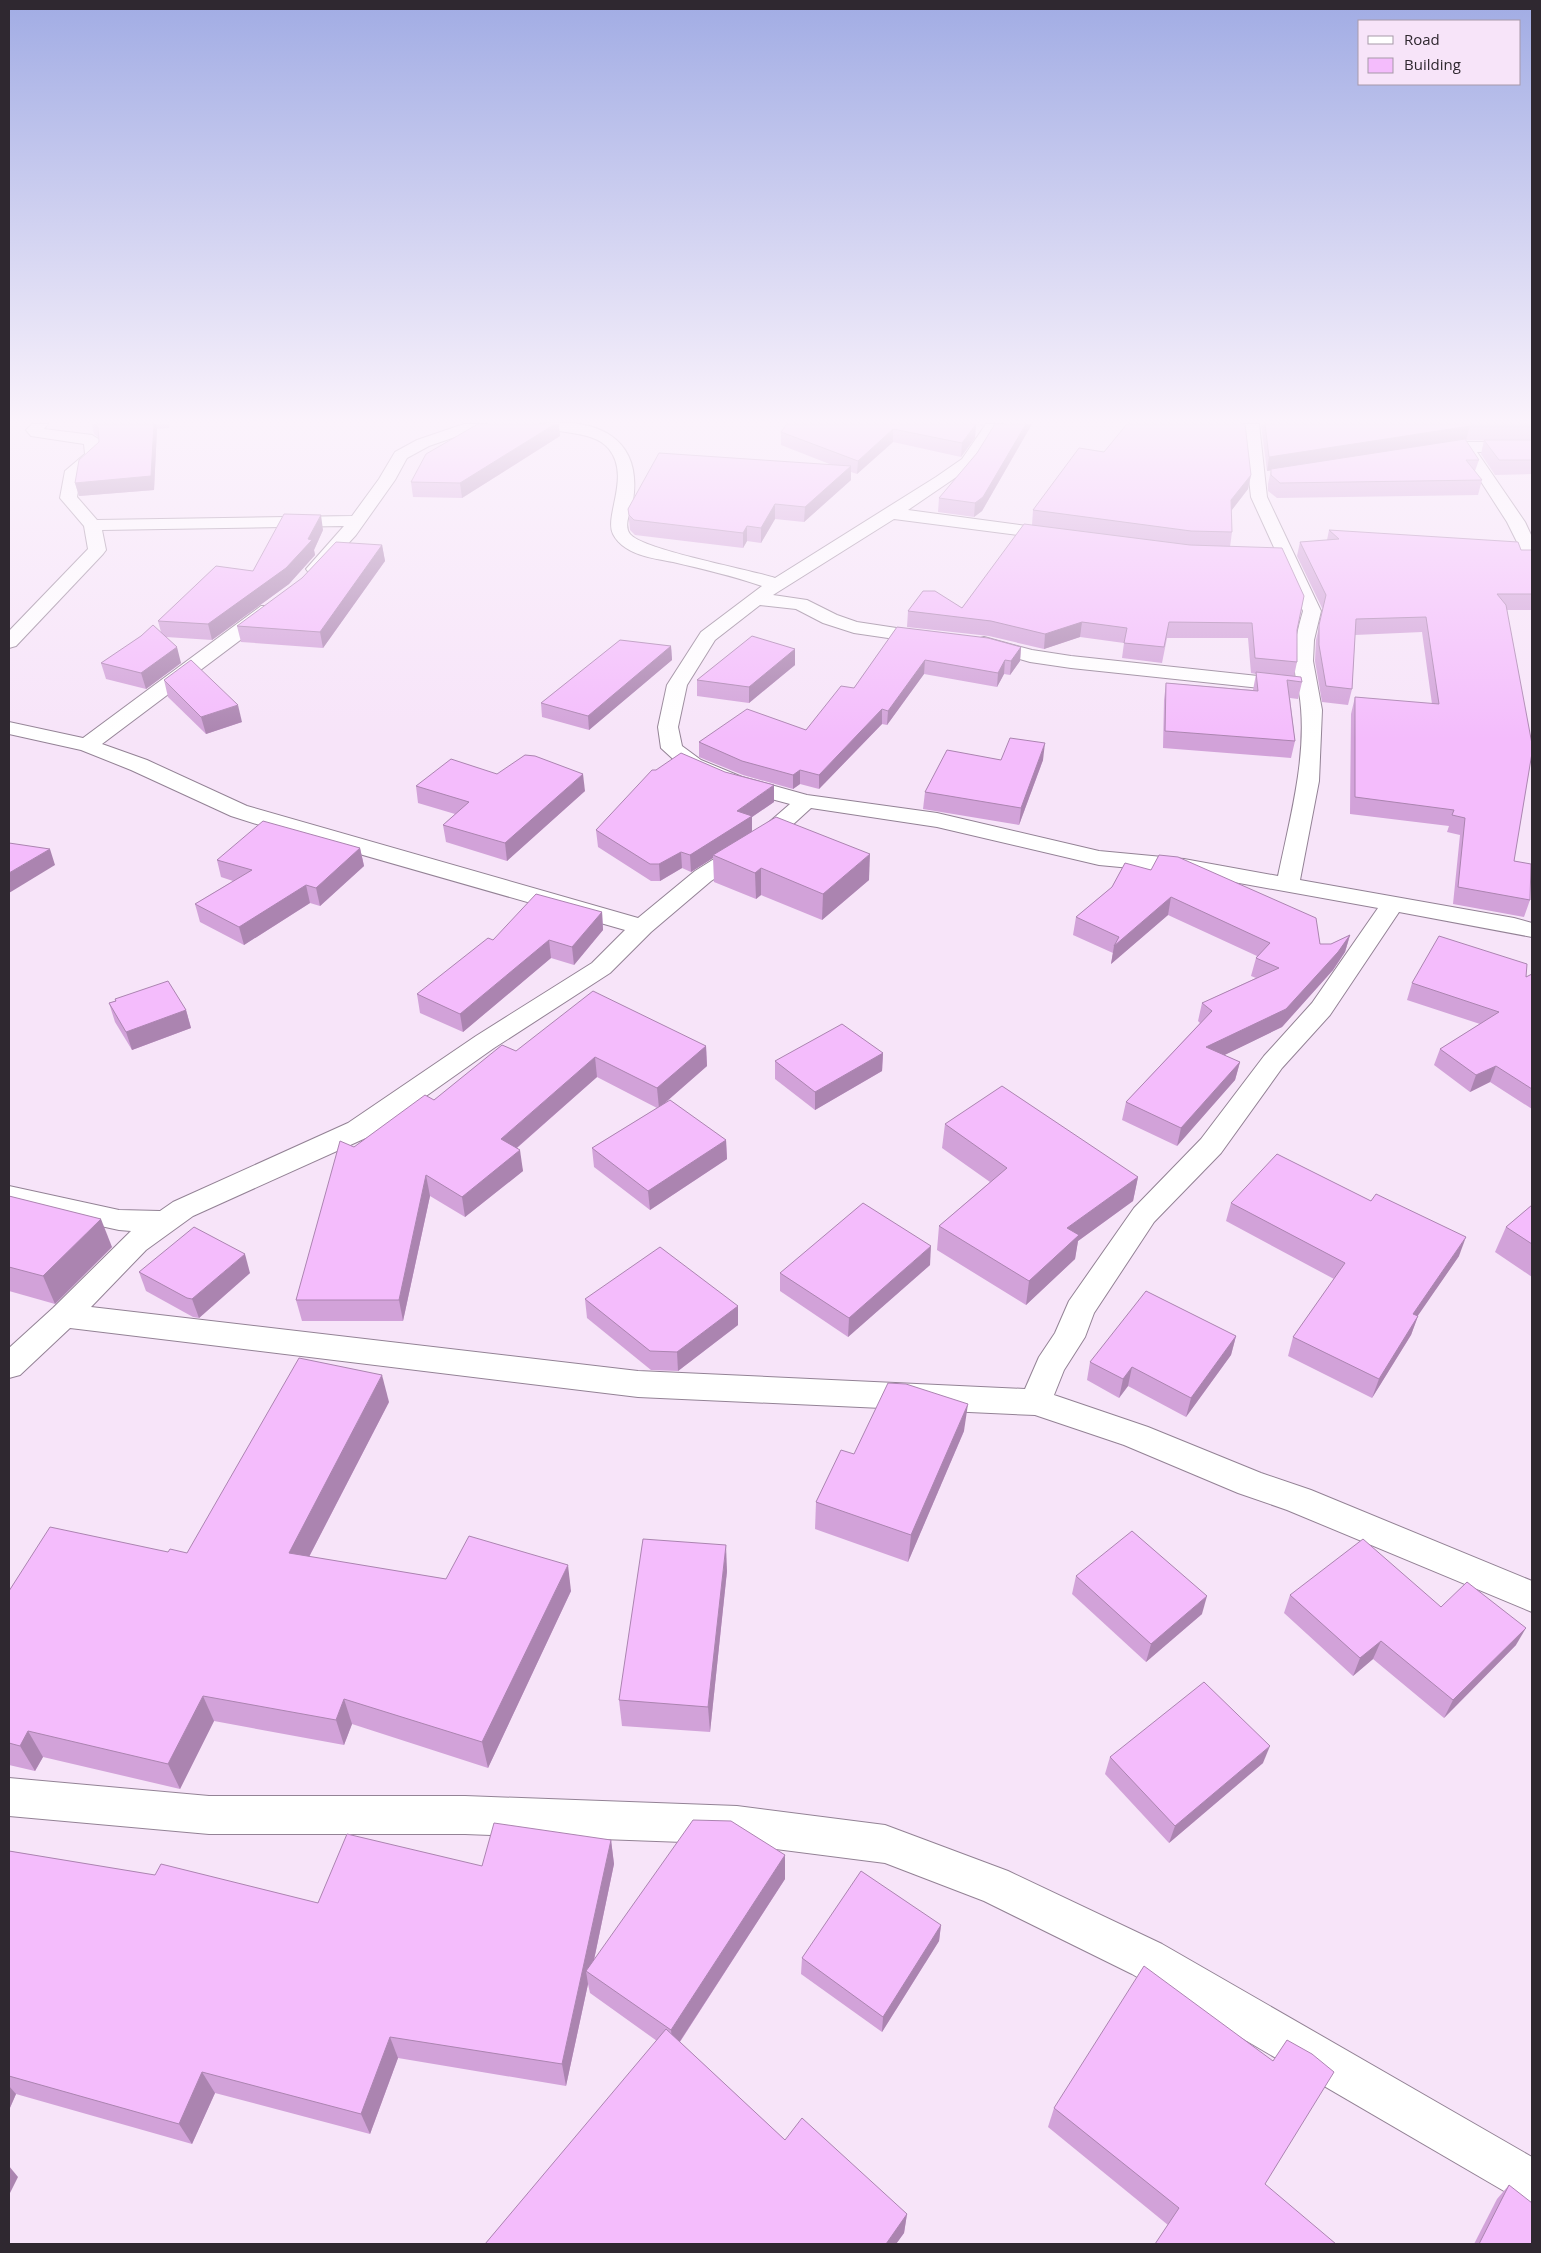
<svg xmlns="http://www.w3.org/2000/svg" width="1541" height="2253" viewBox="0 0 1541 2253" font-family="'Open Sans',sans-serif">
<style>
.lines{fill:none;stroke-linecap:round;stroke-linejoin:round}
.street-casing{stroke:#938295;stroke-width:2}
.street{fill:#fff;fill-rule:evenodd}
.wall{fill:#d2a2d9}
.shaded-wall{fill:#ab84b0}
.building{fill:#f4bcfc;stroke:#ab84b0}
</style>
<rect width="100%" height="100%" fill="#f7e4f9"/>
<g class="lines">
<g class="street-casing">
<g id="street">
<path d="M32,424H48L44,429L92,435L100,440L101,455L81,473L77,497L97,520L352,516L379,479L395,452L417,440L464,424H486L484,427L429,446L407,458L395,480L356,535L321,573H309L306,569L344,526L102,530L106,550L103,554L16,646L9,648V631L88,549L84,526L60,498L65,471L85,454L84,444L31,436L26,430Z"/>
<path d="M539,424C595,417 643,436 633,501C631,511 623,525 630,534C643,550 748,569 775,578L936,477L962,459L986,424H1002L974,465L908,510L1056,530L1062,531L1065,535L1062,539L1056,540L894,519L773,595L807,600L837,615L857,622L936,634L939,638L936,642L929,644L854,633L823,623L796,609L760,605L715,640L687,685L678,727L682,746L701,760L742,777L807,795L937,813L1099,851L1184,859L1278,876C1290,818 1309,751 1299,692L1071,668L1030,662L977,647L974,643L977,639L984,637L1032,650L1071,656L1296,680C1292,655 1296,635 1303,611L1251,497L1243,424H1259L1267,497L1321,611L1314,640L1313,661L1322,710L1319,781L1300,880L1514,918L1532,923V937L1399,912L1330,1015L1282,1068L1221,1153L1154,1222L1094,1313L1085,1337L1064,1370L1054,1395L1148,1427L1261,1473L1311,1490L1532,1581V1612L1287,1510L1238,1493L1124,1445L1035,1415L638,1397L70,1328L20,1375L9,1378V1348L53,1308L131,1231L119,1230L9,1206V1186L119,1210L160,1211L173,1202L348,1123L476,1036L592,963L625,930L272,829L231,816L131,770L81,750L9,734V722L83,738L261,606H275L277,610L275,614L102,744L147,760L247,806L638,918L695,871L760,830L790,804L726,787L685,770L661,748L658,727L667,685L701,632L762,586C733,576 703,569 673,562C658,559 639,557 626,548C620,544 616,540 613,534C604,516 631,476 609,449C593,428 547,435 539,424ZM811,808L937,827L1099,865L1184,873L1378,908L1312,1003L1264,1056L1201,1139L1134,1208L1069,1301L1055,1333L1039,1357L1025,1389L638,1371L91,1307L146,1250L193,1216L368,1137L494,1048L610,973L651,932L711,881L776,840Z"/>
<path d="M1466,442H1532V452H1477L1525,522L1532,537V559L1526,558L1523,554L1507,522L1462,452L1433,457L1425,452L1433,447Z"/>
<path d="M9,1778L209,1796H465L737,1806L885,1825L1008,1871L1162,1944L1532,2157V2205L1516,2198L1132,1974L984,1901L885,1863L737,1844L465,1834H209L9,1816Z"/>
</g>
</g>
<use href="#street" class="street"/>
</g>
<g class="wall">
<path d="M92,424H170L169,428L157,429L154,490L79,496L75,483L99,442V438L94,434Z"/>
<path d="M787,424H985L983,426L976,425L975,438L961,457L893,442L857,474L851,472V480L804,522L775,519L761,543L747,541L743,548L635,535L630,530L628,509L832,465L781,445V432Z"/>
<path d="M995,424H1032L982,511L974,517L938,512L939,498L977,453Z"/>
<path d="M1259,424H1532V474L1495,475L1481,454L1484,440H1466L1479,460L1475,471L1482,480L1478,495L1277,498L1268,491V484L1271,470L1267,471L1261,424Z"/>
<path d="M560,436L462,498L413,497L411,482Z"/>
<path d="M1251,475L1248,489L1231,511L1232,532L1230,547L1297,630V662L1294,676L1302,682L1298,699L1290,698L1295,741L1291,758L1163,748L1164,700L1166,683L1253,690L1256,674L1251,673L1248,638H1167L1162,663L1122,658L1124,643L1080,637L1044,649L989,636L907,627L908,611L962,608L1032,525L1033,510Z"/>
<path d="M323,530L314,550L315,555L289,584L212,640L166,637L181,663L146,689L106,679L101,663L161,632L158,621L253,571Z"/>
<path d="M1329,530L1521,550H1532V610H1507L1514,861L1530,900L1524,917L1453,904L1460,835L1447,832L1449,826L1350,814L1351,714L1355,697L1432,704L1422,632L1355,635L1352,689L1348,705L1322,702L1315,661L1316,640L1323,610L1297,556L1300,542L1327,540Z"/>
<path d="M382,545L385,561L323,648L241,642L237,626Z"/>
<path d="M897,627L1021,647L1020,661L1010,675L1004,674L997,687L924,674L887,725L882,724L819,789L800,784L793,789L743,775L699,757V742L806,730L854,688Z"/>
<path d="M671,646L672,660L589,730L542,717L541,703Z"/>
<path d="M795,649V665L749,703L697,696V680Z"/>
<path d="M164,680L242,722L206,734L168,697Z"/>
<path d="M1001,760H1043L1019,825L923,809L925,792Z"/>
<path d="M497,774L585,791L507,861L446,842L443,825L455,814L418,803L416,786Z"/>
<path d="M774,802L752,817V831L869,880L822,920L761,895L756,899L714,882L713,858L691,872L682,868L660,881H651L598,847L596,830Z"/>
<path d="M360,848L364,866L320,906L310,903L244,945L200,922L195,904L233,881L221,877L217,860Z"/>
<path d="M1125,863L1320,944H1331L1350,935L1345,952L1333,970L1282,1027L1224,1055L1240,1062L1235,1080L1177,1146L1122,1120L1126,1102L1200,1023L1198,1021L1202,1003L1256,978L1251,976L1256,958L1257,956L1168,915L1111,964L1113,953L1073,935L1076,917L1112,887Z"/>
<path d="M602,912L603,930L574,965L551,958L463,1032L420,1013L417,994L493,940Z"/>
<path d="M1532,974V1109L1490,1082L1470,1092L1434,1065L1440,1049L1480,1024L1407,1000L1412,983L1526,977Z"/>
<path d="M115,999L186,1010L191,1028L132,1050L115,1022L109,1003L115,1001Z"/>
<path d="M706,1046L707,1066L666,1102L726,1140L727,1159L650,1210L594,1167L592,1148L657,1108L597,1077L517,1148L523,1171L465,1217L430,1196L403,1321H302L296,1300L354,1147L516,1051Z"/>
<path d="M883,1053L882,1071L815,1110L775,1079V1061Z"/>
<path d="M945,1124L1138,1177L1133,1201L1078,1241L1075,1259L1026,1305L937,1250L939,1226L990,1182L942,1148Z"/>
<path d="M9,1196L112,1247L55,1304L9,1291Z"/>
<path d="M1231,1203L1459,1256L1417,1316H1418L1411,1335L1372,1398L1288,1356L1293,1337L1334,1279L1226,1221Z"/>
<path d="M1532,1205V1277L1495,1252L1506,1227Z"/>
<path d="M930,1265L848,1337L780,1291V1273Z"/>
<path d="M139,1272L250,1273L199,1318L193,1317L146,1291Z"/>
<path d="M585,1299L738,1306V1325L678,1371L651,1370L587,1318Z"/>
<path d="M1236,1336L1231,1355L1186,1417L1128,1386L1119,1398L1087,1380L1090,1362Z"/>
<path d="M389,1402L309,1557L446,1579L571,1591L488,1768L352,1724L344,1745L214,1721L180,1789L43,1757L35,1771L9,1765V1591L168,1552L187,1553Z"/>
<path d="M964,1431L908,1562L815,1529L816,1502L854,1454Z"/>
<path d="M727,1571L710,1732L622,1726L619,1700Z"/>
<path d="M1076,1576L1202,1614L1146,1662L1072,1594Z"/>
<path d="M1290,1595L1441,1607L1516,1645L1444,1718L1373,1659L1353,1676L1284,1613Z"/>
<path d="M1110,1757L1263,1763L1169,1843L1105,1774Z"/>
<path d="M611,1840L614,1864L594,1960L785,1855V1879L680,2042L785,2140L907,2214L904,2233L896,2244H485L657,2041L590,1993L588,1984L566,2086L398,2058L370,2134L215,2093L192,2144L16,2094L9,2110V1851L318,1903L482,1866Z"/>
<path d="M941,1925L939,1941L882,2032L801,1974L802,1958Z"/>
<path d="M1054,2108L1265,2184L1168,2225L1048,2127Z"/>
<path d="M1509,2185L1532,2244H1474L1497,2199Z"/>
</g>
<g class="shaded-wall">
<path d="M154,424H156L157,429L154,490L79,496L75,483Z"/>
<path d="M555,424H559L560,436L462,498L460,483Z"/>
<path d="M976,424L975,438L961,457L962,443Z"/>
<path d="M1026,424H1032L982,511L974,517L975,503Z"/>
<path d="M1470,426L1466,440L1267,471L1269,457Z"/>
<path d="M893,429V442L857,474L858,461Z"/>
<path d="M851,466V480L804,522L805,507Z"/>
<path d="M1251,475L1248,489L1228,515L1231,500Z"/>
<path d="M775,504V519L761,543V528Z"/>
<path d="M321,515L323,530L314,550L315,555L289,584L212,640L208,624L308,539Z"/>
<path d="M747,526V541L743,548V533Z"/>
<path d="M382,545L385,561L323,648L320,632Z"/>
<path d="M1082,622L1080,637L1044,649L1045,634Z"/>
<path d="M671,646L672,660L589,730L588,716Z"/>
<path d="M177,647L181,663L146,689L141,673Z"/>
<path d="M1021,647L1020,661L1010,675L1011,661Z"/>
<path d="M795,649V665L749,703V687Z"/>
<path d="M925,660L924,674L887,725L888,711Z"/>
<path d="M1005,660L1004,674L997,687L998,673Z"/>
<path d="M238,705L242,722L206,734L201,717Z"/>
<path d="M882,709V724L819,789V775Z"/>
<path d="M1045,743L1043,760L1019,825L1021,808Z"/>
<path d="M800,770V784L793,789V775Z"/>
<path d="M583,774L585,791L507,861L505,843Z"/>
<path d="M774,785V802L752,817V833L713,855V858L691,872L690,855L737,811Z"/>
<path d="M360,848L364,866L320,906L316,888Z"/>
<path d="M50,849L55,865L9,893V873Z"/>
<path d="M681,852L682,868L660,881L659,864Z"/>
<path d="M870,854L869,880L822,920L823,894Z"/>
<path d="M761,868V895L756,899L755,873Z"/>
<path d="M306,885L310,903L244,945L239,927Z"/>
<path d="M1171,897L1168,915L1111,964L1114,946Z"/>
<path d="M602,912L603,930L574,965L572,947Z"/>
<path d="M1350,935L1345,952L1333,970L1282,1027L1202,1066L1206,1047Z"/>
<path d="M549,940L551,958L463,1032L460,1014Z"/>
<path d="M186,1010L191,1028L132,1050L126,1032Z"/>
<path d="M706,1046L707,1066L659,1108L657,1088Z"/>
<path d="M883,1053L882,1071L815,1110V1092Z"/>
<path d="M595,1057L597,1077L504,1159L501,1139Z"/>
<path d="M1240,1062L1235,1080L1177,1146L1181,1128Z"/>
<path d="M1496,1066L1490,1082L1470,1092L1476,1075Z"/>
<path d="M726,1140L727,1159L650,1210L648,1191Z"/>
<path d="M520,1150L523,1171L465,1217L462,1197Z"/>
<path d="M426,1175L430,1196L403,1321L399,1300Z"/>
<path d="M1138,1177L1133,1201L1078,1241L1075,1259L1026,1305L1029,1281L1067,1228Z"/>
<path d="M101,1219L112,1247L55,1304L43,1276Z"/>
<path d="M1466,1237L1459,1256L1406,1333L1413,1314Z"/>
<path d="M931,1246L930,1265L848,1337L849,1318Z"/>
<path d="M245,1254L250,1273L199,1318L192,1299Z"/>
<path d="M738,1306V1325L678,1371L677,1352Z"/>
<path d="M1418,1316L1411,1335L1372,1398L1379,1379Z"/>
<path d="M1236,1336L1231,1355L1186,1417L1191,1398Z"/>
<path d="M1132,1367L1128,1386L1119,1398L1123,1379Z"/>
<path d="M382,1375L389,1402L297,1580L289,1553Z"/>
<path d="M968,1404L964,1431L908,1562L911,1535Z"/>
<path d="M726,1545L727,1571L710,1732L708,1707Z"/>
<path d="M568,1565L571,1591L488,1768L482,1742Z"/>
<path d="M1207,1596L1202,1614L1146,1662L1151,1644Z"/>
<path d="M1526,1628L1516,1645L1444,1718L1453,1700Z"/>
<path d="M1381,1641L1373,1659L1353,1676L1360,1658Z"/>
<path d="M203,1696L214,1721L180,1789L168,1764Z"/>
<path d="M344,1699L352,1724L344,1745L336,1720Z"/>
<path d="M28,1731L43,1757L35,1771L20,1746Z"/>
<path d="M1270,1746L1263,1763L1169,1843L1175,1826Z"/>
<path d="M611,1840L614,1864L591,1974L586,1971L588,1984L566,2086L562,2064Z"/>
<path d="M785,1855V1879L673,2052L671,2030Z"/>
<path d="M941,1925L939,1941L882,2032L883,2017Z"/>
<path d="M390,2037L398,2058L370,2134L361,2114Z"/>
<path d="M202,2072L215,2093L192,2144L179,2124Z"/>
<path d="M9,2086L16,2094L9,2110Z"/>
<path d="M9,2166L18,2177L9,2195Z"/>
<path d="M907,2214L904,2233L896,2244H886Z"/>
</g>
<g class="building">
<path d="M94,424H154L151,476L75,483L79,460L99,442L98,427Z"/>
<path d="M478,424H555L460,483L411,482L426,454Z"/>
<path d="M787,424H976L962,443L893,429L858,461L781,432Z"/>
<path d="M995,424H1026L983,497L975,503L939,498L977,453Z"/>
<path d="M1127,424H1245L1251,475L1231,500L1232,532L1191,531L1033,510L1079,448L1104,452Z"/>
<path d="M1265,424H1532V426H1470L1269,457Z"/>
<path d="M1465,439L1479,460H1466L1482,480L1280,483L1271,475V469Z"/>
<path d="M1484,440H1532V460H1499Z"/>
<path d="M659,453L851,466L805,507L775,504L761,528L747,526L743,533L634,520L629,515L628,509Z"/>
<path d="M284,514L321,515L308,539L312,540L286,568L208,624L158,621L216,566L253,571Z"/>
<path d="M1024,524L1190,545L1282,548L1304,596L1297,630V662L1255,658L1252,623L1169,622L1164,647L1124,643L1127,628L1082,622L1045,634L991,621L908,611L923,591H935L962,608Z"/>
<path d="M1329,530L1518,542L1521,550H1532V594H1497L1506,605L1532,744V753L1514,861L1531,864L1530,900L1458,887L1465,818L1452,815L1454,810L1355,797V697L1439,704L1426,617L1356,619L1352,689L1326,686L1319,645V625L1326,595L1300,542L1339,539Z"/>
<path d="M336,542L382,545L320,632L237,626L302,578Z"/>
<path d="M153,625L177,647L141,673L101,663L141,636Z"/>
<path d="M897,627L988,638L1021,647L1011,661L1005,660L998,673L925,660L888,711L882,709L819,775L800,770L793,775L742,761L699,742L747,709L806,730L841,686L854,688Z"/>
<path d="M752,636L795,649L749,687L697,680Z"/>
<path d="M620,640L671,646L588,716L541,703Z"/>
<path d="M191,660L238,705L201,717L164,680Z"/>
<path d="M1256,672L1301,677L1302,682L1287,680L1295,741L1165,731L1166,683L1258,691Z"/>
<path d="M1010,738L1045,743L1021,808L925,792L947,750L1001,760Z"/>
<path d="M681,753L725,772L774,785L737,811L752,816L690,855L681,852L659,864H650L596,830L652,770H656Z"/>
<path d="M525,755L535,756L583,774L505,843L443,825L469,802L416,786L451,759L497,774Z"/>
<path d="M776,817L870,854L823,894L761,868L755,873L713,855Z"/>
<path d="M263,821L360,848L316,888L306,885L239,927L195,904L252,870L217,860Z"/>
<path d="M9,843L50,849L9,873Z"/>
<path d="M1159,855L1178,857L1316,918L1320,944H1331L1350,935L1338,952L1286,1009L1206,1047L1240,1062L1181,1128L1126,1102L1212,1011L1202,1003L1279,968L1256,958L1270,943L1171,897L1114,946L1119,937L1076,917L1112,887L1125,863L1151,870Z"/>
<path d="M536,894L602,912L572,947L549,940L460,1014L417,994L488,938L493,940Z"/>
<path d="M1439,936L1527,964L1526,977L1532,974V1089L1496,1066L1476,1075L1440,1049L1499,1012L1412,983Z"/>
<path d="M168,981L186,1010L126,1032L109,1003L116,1001L115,999Z"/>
<path d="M593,991L706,1046L657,1088L595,1057L501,1139L520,1150L462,1197L426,1175L399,1300H296L340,1141L354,1147L425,1095L434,1100L502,1045L516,1051Z"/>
<path d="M842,1024L883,1053L815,1092L775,1061Z"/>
<path d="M1002,1086L1138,1177L1067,1228L1079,1235L1029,1281L939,1226L1007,1168L945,1124Z"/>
<path d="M670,1100L726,1140L648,1191L592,1148Z"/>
<path d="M1277,1154L1371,1201L1376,1194L1466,1237L1413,1314L1418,1316L1379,1379L1293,1337L1345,1263L1231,1203Z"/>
<path d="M9,1196L101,1219L43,1276L9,1267Z"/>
<path d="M863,1203L931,1246L849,1318L780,1273Z"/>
<path d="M1532,1205V1244L1506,1227Z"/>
<path d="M194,1227L245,1254L192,1299L187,1298L139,1272Z"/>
<path d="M660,1247L738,1306L677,1352L650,1351L585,1299Z"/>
<path d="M1146,1291L1236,1336L1191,1398L1132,1367L1123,1379L1090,1362Z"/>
<path d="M299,1358L382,1375L289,1553L446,1579L469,1536L568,1565L482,1742L344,1699L336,1720L203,1696L168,1764L28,1731L20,1746L9,1743V1591L50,1527L168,1552L170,1549L187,1553Z"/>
<path d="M888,1383L906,1384L968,1404L911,1535L816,1502L841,1450L854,1454Z"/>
<path d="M1132,1531L1207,1596L1151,1644L1076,1576Z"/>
<path d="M643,1539L726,1545L708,1707L619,1700Z"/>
<path d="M1363,1539L1441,1607L1467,1582L1526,1628L1453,1700L1381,1641L1360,1658L1290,1595Z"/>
<path d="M1204,1682L1270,1746L1175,1826L1110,1757Z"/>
<path d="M693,1820L731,1821L785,1855L671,2030L586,1971Z"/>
<path d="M494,1823L611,1840L562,2064L390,2037L361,2114L202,2072L179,2124L9,2076V1851L155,1875L161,1864L318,1903L347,1834L482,1866Z"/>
<path d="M861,1871L941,1925L883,2017L802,1958Z"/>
<path d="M1144,1966L1273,2061L1287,2040L1312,2054L1334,2072L1265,2184L1336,2244H1155L1179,2208L1054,2108Z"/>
<path d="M666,2029L785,2140L802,2118L907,2214L886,2244H485Z"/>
<path d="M1509,2185L1532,2203V2244H1479Z"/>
</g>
<linearGradient id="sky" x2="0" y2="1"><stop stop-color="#a1ace4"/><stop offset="0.57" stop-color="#fbf3fc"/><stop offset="1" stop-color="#fbf3fc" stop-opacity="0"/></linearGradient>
<rect width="1541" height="739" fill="url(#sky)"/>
<rect width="1541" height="2253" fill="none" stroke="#2f2830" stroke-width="20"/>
<rect x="1358" y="20" width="162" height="65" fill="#f7e4f9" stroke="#a799a9"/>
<rect x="1368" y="36" width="25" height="8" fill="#ffffff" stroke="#a799a9"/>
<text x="1404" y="45" font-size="15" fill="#2f2830">Road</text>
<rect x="1368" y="58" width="25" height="15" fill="#f4bcfc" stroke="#a799a9"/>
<text x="1404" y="70" font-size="15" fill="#2f2830">Building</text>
</svg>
